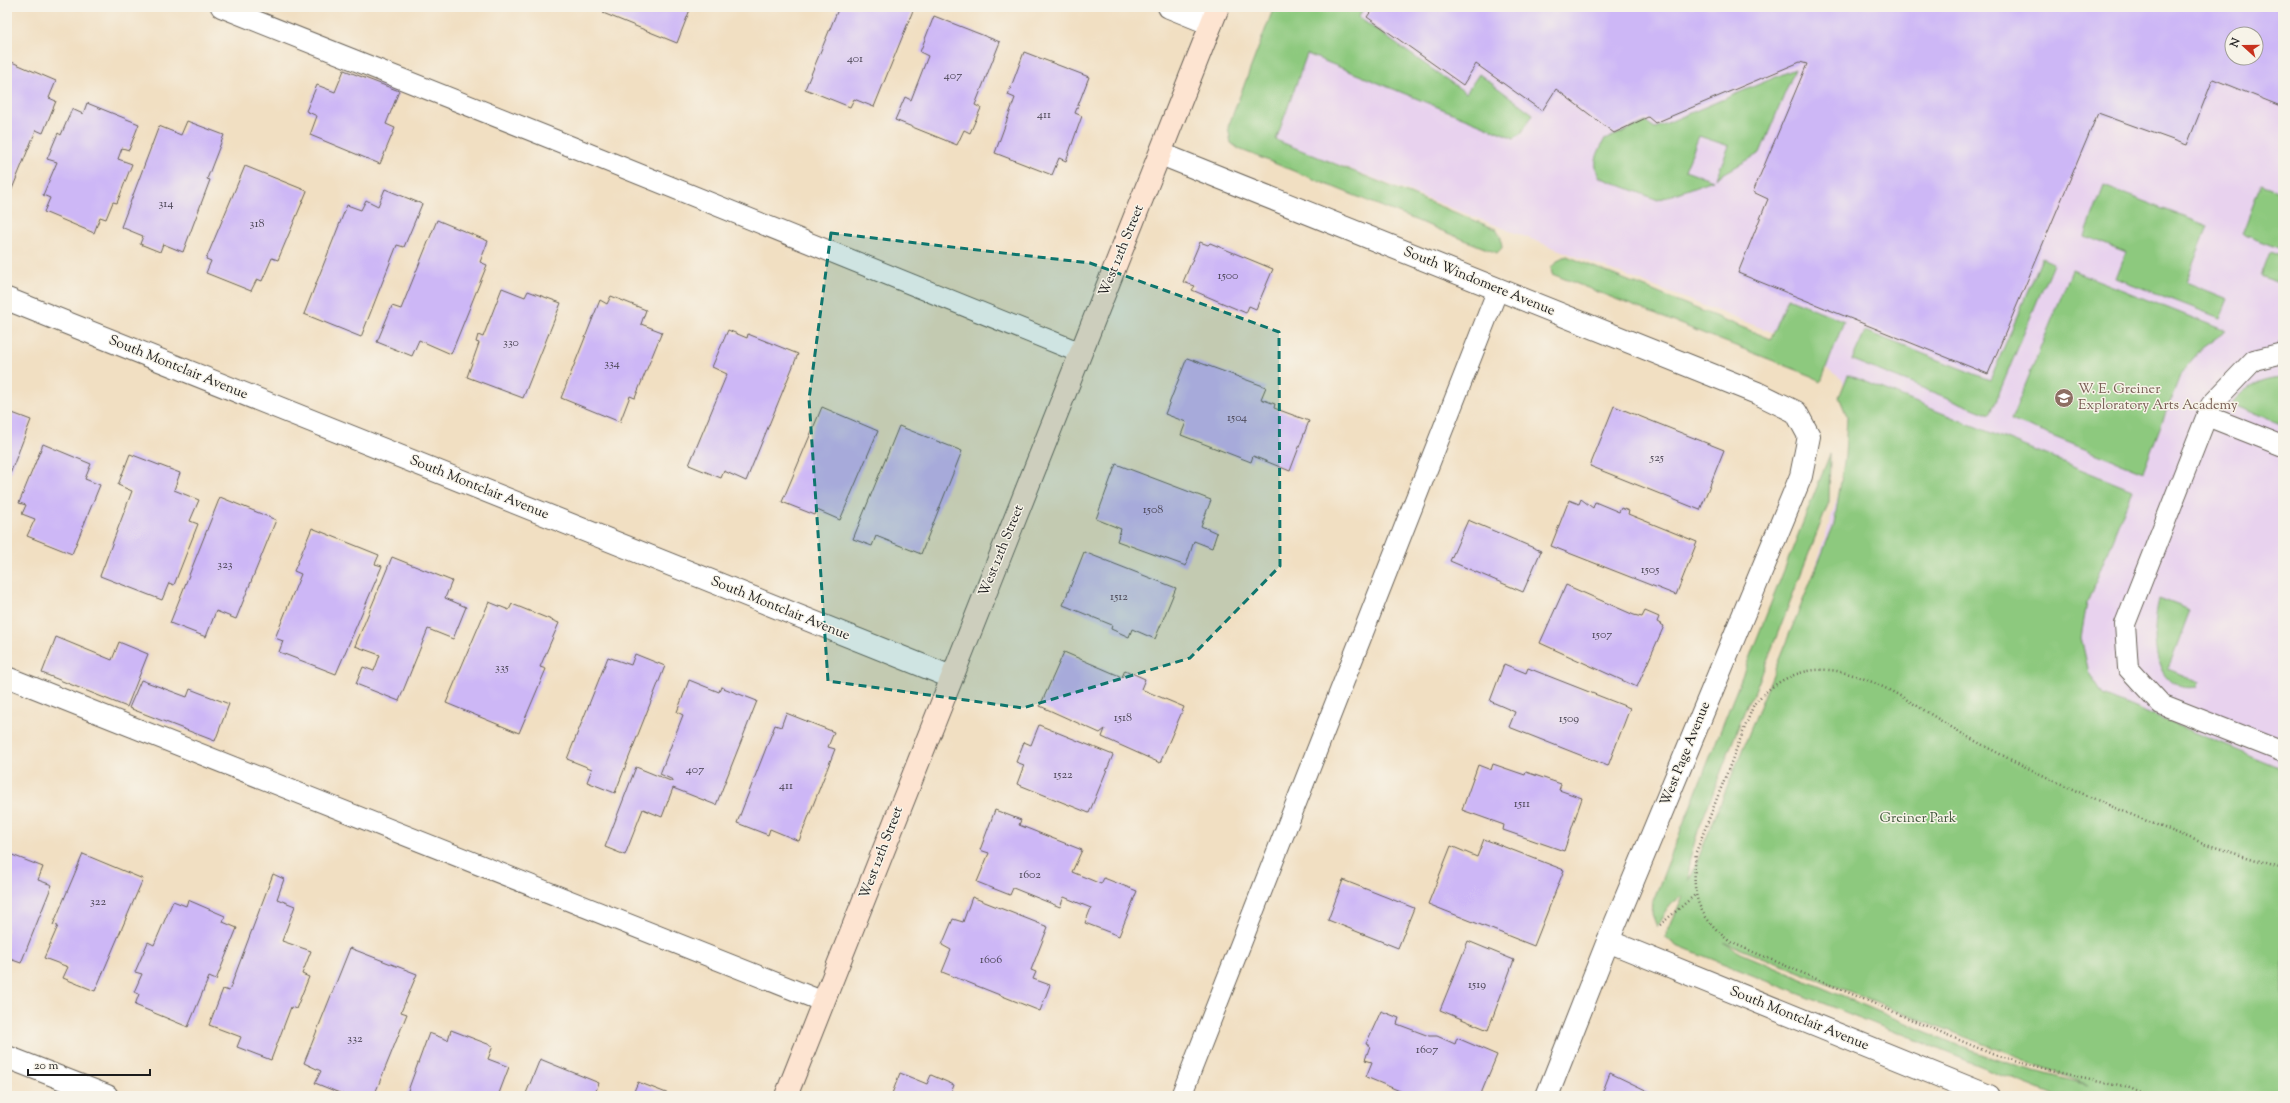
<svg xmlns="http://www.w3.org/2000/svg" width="2290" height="1103" viewBox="0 0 2290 1103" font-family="'Sorts Mill Goudy',serif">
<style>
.built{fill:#e8d2ee;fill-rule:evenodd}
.green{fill:#8dc97e;stroke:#54724d;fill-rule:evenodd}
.building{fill:#cdb7f6;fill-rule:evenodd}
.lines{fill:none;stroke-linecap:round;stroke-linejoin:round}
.lane-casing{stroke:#676056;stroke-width:22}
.street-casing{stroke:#676056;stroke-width:24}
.secondary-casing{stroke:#676056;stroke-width:24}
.path{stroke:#676056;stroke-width:2.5;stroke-dasharray:1 3;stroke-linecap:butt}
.lane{stroke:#fff;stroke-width:20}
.street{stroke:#fff;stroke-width:22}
.secondary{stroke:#fde4d1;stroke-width:22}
.marked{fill:#0f766e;fill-opacity:0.2;stroke:#0f766e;stroke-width:3;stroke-dasharray:8 5;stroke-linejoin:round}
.labels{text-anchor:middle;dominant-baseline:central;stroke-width:3;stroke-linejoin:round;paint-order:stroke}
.number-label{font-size:12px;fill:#484352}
.street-label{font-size:14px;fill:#1c1c1c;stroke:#f7f3e8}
.education-label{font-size:14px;fill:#785e54;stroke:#f7f3e8;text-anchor:start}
.park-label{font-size:14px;fill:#44593e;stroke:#f7f3e8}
</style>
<rect width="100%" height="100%" fill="#f7f3e8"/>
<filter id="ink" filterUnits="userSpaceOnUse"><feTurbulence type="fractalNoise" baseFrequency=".025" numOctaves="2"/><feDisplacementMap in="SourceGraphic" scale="8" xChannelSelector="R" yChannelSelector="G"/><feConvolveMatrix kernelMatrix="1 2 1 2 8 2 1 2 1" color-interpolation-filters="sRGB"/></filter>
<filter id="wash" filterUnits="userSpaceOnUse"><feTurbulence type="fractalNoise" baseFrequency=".012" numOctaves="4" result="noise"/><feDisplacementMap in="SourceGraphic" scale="16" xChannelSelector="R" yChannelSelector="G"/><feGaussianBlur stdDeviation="0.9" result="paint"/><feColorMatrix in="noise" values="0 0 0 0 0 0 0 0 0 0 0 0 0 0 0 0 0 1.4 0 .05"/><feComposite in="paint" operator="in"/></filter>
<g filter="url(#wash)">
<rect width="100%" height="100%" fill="#f1dfc2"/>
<path class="built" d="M1277,7H2283V769L1813,576L1850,456L1843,380L1782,336L1231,123ZM2232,34H2256V58H2232Z"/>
<g class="green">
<path d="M1274,7H1365L1358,17L1466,93L1479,74L1533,114L1521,134L1514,138L1307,54L1276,140L1496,229L1501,238L1502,248L1497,253L1239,149L1231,143L1228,127Z"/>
<path d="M1795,69L1760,153L1716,178L1729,146L1699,136L1685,170L1713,180L1658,200L1599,177C1592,161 1597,156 1604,140L1646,122L1655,128Z"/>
<path d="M2261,184L2283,192V250L2242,234Z"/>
<path d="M2104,186L2208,226L2186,282L2228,299L2220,318L2116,278L2126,252L2085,236Z"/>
<path d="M2270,252L2283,257V285L2261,276Z"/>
<path d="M1567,256L1771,339L1788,298L1844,321L1821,382L1812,376L1552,274L1551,268L1559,259Z"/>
<path d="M2042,258L2053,263L1990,415L1852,360L1865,331L1990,380Z"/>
<path d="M2072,270L2226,331L2203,347L2181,373L2143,472L2011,420Z"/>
<path d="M1848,375L2132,490L2087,603L2081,637L2089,673L2103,695L2283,769V1096H2056L1674,944L1665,937L1683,896C1670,902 1663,915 1657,927L1652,914L1653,901L1830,454L1829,502L1754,694L1748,702L1698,831L1689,861V881L1834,524L1845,456L1847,416L1839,397ZM1723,942L2088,1085L2016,1066L1964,1048L1741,953Z"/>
<path d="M2283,378V425L2231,404C2245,387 2261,379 2283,378Z"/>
<path d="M2159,598L2190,610L2168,669L2200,682L2197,687C2149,695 2152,629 2159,598Z"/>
</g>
<g id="blocks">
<g class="building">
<path d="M606,7H691L677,43L603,13Z"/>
<path d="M839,7L914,8L874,107L854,99L850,107L805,89Z"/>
<path d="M1374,7H2283V107L2213,79L2187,145L2098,113L1988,374L1738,273L1768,199L1753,192L1807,64L1800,62L1655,123L1648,117L1614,133L1556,89L1542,111L1476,64L1463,85L1367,17ZM2232,34H2256V58H2232Z"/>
<path d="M934,16L1000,42L975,105L981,108L970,133L964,130L957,145L895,120L905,97L911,100L928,56L920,52Z"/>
<path d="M1024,52L1089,77L1075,113L1082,116L1066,161L1059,158L1052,175L995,153L1015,98L1008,95Z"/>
<path d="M7,60L56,81L49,98L56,101L43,133L36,130L10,194L7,193Z"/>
<path d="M344,70L399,91L386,124L395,128L380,164L310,135L317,116L306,111L317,85L335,92Z"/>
<path d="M87,103L139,124L129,150L122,148L118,159L132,164L117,203L113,202L106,219L100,217L94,233L44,212L50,198L43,195L57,162L47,159L58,133L61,135L72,109L83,114Z"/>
<path d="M187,121L224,135L207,179L210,180L183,252L163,244L160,252L140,244L143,236L121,227L159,126L181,135Z"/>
<path d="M245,166L307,191L278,260L272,258L262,281L257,279L251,291L206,273L211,261L206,259Z"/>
<path d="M385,189L422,204L404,247L397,245L361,337L304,314L347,205L361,210L366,200L378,206Z"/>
<path d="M437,220L488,241L480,262L487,265L451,354L419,340L412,356L377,342L392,306L401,309Z"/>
<path d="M1200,242L1208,245L1210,243L1273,269L1256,309L1249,306L1246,313L1192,290L1195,286L1183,282Z"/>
<path d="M502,288L525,297L528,291L561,303L523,398L467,377L479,343L476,342L478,335L483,337Z"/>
<path d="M611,296L646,310L641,324L662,332L635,398L630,396L620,422L561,398L600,300L607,304Z"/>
<path d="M728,330L747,338L748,334L798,354L746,481L724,471L721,478L689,465L727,374L712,367Z"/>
<path d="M1187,358L1266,387L1261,399L1275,404L1274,408L1309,421L1290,471L1253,456L1251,462L1181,435L1186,422L1165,414Z"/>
<path d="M1614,406L1724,450L1700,510L1590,466Z"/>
<path d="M822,407L878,431L840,520L817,510L815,515L782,502Z"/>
<path d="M7,411L31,420L10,474L7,472Z"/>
<path d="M899,426L962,451L921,554L876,536L872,546L853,539Z"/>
<path d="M43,444L91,464L85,479L100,485L72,554L27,536L35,519L22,514L26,505L19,503Z"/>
<path d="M130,454L180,473L174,490L199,500L190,521L198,524L174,585L169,583L162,600L100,576L132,491L118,485Z"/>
<path d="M1116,464L1211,500L1201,526L1217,533L1212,548L1194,541L1186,566L1117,541L1121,529L1096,519Z"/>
<path d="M220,497L276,520L236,619L216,611L206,637L170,623Z"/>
<path d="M1581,499L1593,508L1595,502L1619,512L1621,508L1629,511L1628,514L1697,542L1676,595L1551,546L1569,500L1579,504Z"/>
<path d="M1468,520L1541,551L1523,592L1450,561Z"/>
<path d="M312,528L379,555L375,564L382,566L336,674L279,652L283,641L275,638L301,574L294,571Z"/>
<path d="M1084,552L1176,588L1155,639L1132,629L1129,637L1111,629L1112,625L1063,605Z"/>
<path d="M392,557L452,581L445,598L466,607L453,639L428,629L399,701L356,684L363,667L374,671L380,655L355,646Z"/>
<path d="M1566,585L1634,615L1642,617L1645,611L1659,617L1657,622L1664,626L1637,687L1540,643Z"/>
<path d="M489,602L509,610L512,604L559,623L540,667L546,669L519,733L446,703Z"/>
<path d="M56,637L112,660L119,642L148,654L127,707L42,673Z"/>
<path d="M1064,652L1122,677L1125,670L1145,679L1141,689L1184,707L1160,763L1102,737L1105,729L1100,733L1040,706Z"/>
<path d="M635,654L665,666L615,793L587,782L592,769L567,759L608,657L631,665Z"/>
<path d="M1504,664L1526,673L1528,668L1630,708L1608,766L1509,727L1515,712L1490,701Z"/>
<path d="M141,680L187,697L190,689L229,704L215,741L129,708Z"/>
<path d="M689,680L719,692L721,687L757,701L716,805L673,788L662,817L643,809L625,855L605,847L636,767L673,782V780L660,774L683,715L677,712Z"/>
<path d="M786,713L834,732L828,747L835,749L799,841L770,829L768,835L737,823L775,725L781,727Z"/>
<path d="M1039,725L1113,755L1089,813L1017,784L1024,765L1016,762L1024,742L1031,745Z"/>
<path d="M1493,764L1525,775L1526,772L1561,784L1559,790L1582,798L1564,851L1503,830L1504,825L1462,810L1478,765L1491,770Z"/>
<path d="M995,810L1021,820L1019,825L1082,850L1072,872L1101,884L1104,878L1137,891L1119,936L1085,923L1091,908L1064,897L1060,907L1013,888L1010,895L977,882L989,853L980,850Z"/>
<path d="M1484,839L1564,870L1534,946L1428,904L1451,846L1477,857Z"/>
<path d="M7,853L43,867L38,880L52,885L21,963L7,958Z"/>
<path d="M83,854L143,879L95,991L63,978L68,967L44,958L58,926L53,925Z"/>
<path d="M273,874L284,879L277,899L295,906L282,941L311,951L302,974L309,977L296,1009L291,1007L271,1060L237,1047L241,1037L209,1025L223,989L229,991Z"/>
<path d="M1343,880L1414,908L1398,948L1328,920Z"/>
<path d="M972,897L1048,927L1031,970L1036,972L1033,979L1050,985L1040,1011L942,972L951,950L942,945L953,919L963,922Z"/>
<path d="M188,900L225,916L223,922L237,928L216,980L209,977L188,1027L135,1005L139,994L134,992L142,974L135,972L148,942L154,945L173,901L186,906Z"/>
<path d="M1468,941L1514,960L1488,1030L1440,1010Z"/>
<path d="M350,948L417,974L401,1012L407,1014L374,1096H347L315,1083L321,1071L304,1063Z"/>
<path d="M1381,1011L1399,1018L1397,1024L1429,1036H1437L1455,1044L1457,1038L1497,1055L1480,1096H1412L1366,1077L1372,1062L1365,1060L1370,1046L1366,1044Z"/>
<path d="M451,1030L493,1046L488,1059L509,1067L498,1096H406L429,1033L448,1040Z"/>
<path d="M540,1059L599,1083L594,1096H525Z"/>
<path d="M900,1073L927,1084L931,1075L954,1085L950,1096H891Z"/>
<path d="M1610,1073L1658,1096H1601Z"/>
<path d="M638,1082L674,1096H632Z"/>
</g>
</g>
</g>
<g filter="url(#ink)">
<use href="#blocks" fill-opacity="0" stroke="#676056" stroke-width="1"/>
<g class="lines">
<g class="lane-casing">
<g id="lane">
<path d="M221,7L555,140L1081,353"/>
<path d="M2283,353L2254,360L2211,405L2125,624L2128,668L2161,704L2283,752"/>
<path d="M2207,416L2283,446"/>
<path d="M7,677L824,1002"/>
<path d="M1181,1096L1498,289"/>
</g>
</g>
<g class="street-casing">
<g id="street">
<path d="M1169,7L1211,24"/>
<path d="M1161,154L1757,393L1796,412L1809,436L1801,476L1608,941L1547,1096"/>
<path d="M7,299L951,677"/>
<path d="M1608,941L1989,1096"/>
<path d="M7,1057L107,1096"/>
</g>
</g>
<g class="secondary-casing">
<path id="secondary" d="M786,1096L1218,7"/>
</g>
<g class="path">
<path d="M1660,925L1696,894"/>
<path d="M2147,1096L2124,1086L2062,1073L1992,1054L1730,942C1695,912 1692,897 1696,852L1754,704C1774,680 1805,665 1837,671C1889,681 1933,719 1979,743C2044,778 2117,810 2185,836C2217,849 2251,858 2283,868"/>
</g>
<use href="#lane" class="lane"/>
<use href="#street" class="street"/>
<use href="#secondary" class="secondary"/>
</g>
</g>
<path class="marked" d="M831,233L1090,263L1279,332L1280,566L1190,658L1023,708L828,681L809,399Z"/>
<defs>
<g id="school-disc" transform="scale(1)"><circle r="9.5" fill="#8d6e63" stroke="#f7f3e8"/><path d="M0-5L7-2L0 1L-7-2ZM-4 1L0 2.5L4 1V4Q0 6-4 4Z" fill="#fff"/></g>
</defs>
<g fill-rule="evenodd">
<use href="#school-disc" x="2064" y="398"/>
</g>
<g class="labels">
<g class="number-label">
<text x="855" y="59">401</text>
<text x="953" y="76">407</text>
<text x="1044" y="115">411</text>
<text x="166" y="204">314</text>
<text x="257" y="224">318</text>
<text x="1228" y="276">1500</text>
<text x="511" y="343">330</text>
<text x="612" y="364">334</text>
<text x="1237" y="418">1504</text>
<text x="1657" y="458">525</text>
<text x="1153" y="510">1508</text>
<text x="225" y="565">323</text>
<text x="1650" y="570">1505</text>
<text x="1119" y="597">1512</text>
<text x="1602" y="635">1507</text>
<text x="502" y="668">335</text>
<text x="1123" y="718">1518</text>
<text x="1569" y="719">1509</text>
<text x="695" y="770">407</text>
<text x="1063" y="775">1522</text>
<text x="786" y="786">411</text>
<text x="1522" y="804">1511</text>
<text x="1030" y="875">1602</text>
<text x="98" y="902">322</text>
<text x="991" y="960">1606</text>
<text x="1477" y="985">1519</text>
<text x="355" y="1039">332</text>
<text x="1427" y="1050">1607</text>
</g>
<g class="street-label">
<text transform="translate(1122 251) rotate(-68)">West 12th Street</text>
<text transform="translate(1479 282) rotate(22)">South Windomere Avenue</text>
<text transform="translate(178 368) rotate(22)">South Montclair Avenue</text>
<text transform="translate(479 488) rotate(22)">South Montclair Avenue</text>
<text transform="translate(1002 551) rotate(-68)">West 12th Street</text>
<text transform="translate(780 609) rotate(22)">South Montclair Avenue</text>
<text transform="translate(1686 754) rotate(-68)">West Page Avenue</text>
<text transform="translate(882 853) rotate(-69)">West 12th Street</text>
<text transform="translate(1799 1019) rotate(22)">South Montclair Avenue</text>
</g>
<g class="education-label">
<text x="2078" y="390">W. E. Greiner<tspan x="2078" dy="16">Exploratory Arts Academy</tspan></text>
</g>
<g class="park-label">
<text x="1918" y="819">Greiner Park</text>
</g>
</g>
<rect width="2290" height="1103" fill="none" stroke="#f7f3e8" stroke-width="24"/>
<g transform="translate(2244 46) rotate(291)"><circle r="19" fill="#f7f3e8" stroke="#9f9d96"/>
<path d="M0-3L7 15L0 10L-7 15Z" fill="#c8321e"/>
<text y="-6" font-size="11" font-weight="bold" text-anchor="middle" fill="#1c1c1c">N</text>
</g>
<path d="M28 1069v6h122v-6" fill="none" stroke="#1c1c1c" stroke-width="2"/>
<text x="34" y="1069" font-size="12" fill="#1c1c1c" stroke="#f7f3e8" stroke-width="3" paint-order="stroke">20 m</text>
</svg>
